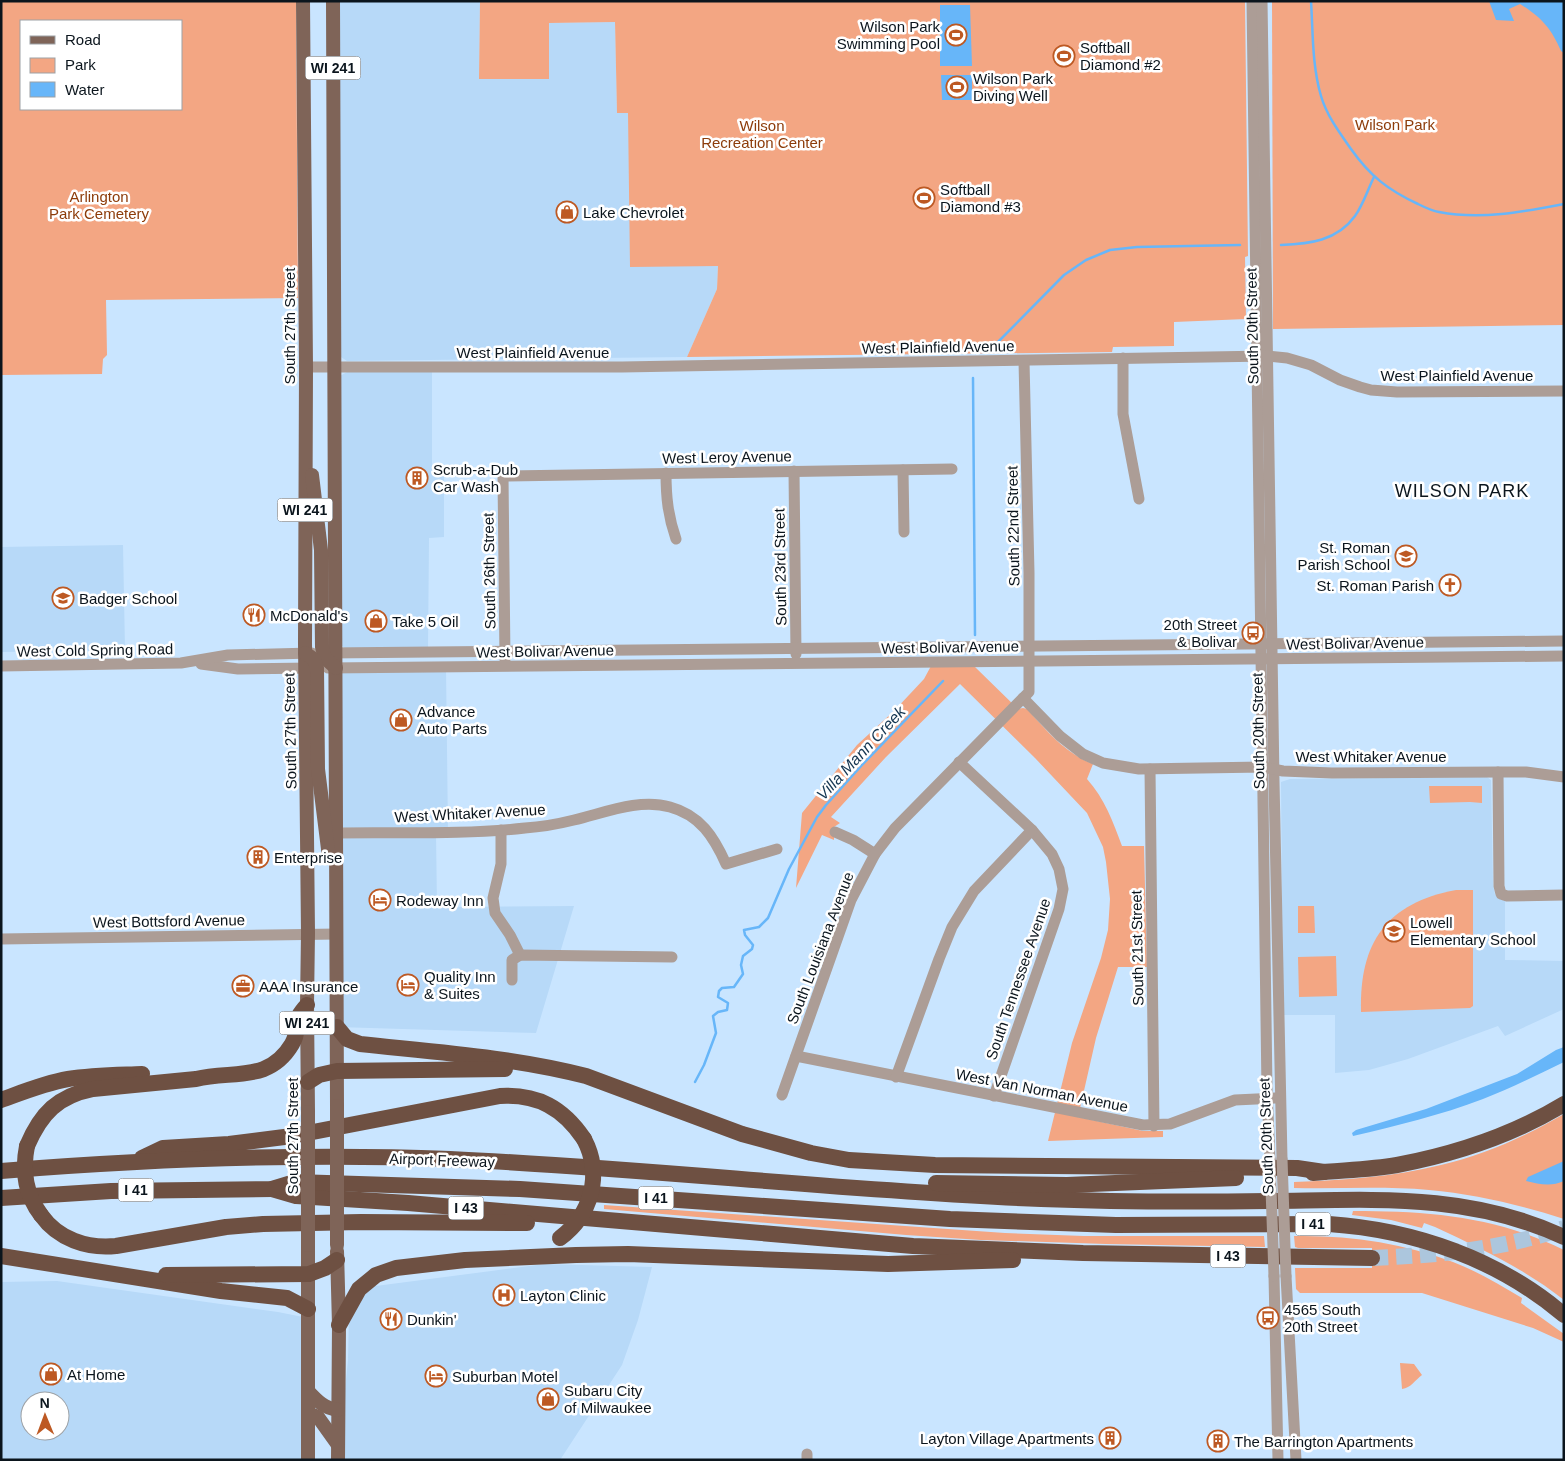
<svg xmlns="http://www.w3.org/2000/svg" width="1565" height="1461" viewBox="0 0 1565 1461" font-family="Arial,sans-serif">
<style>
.built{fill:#b7d9f8;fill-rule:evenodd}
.green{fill:#f3a683;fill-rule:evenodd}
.water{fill:#67b6f9}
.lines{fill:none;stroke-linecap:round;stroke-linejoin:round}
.stream{stroke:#67b6f9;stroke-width:2.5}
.highway-tunnel{stroke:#acc6dd;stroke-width:16;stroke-dasharray:16 8;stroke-linecap:butt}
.minor{stroke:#ac9d96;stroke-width:11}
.major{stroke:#7f6458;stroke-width:14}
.highway{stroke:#6e5042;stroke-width:16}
.minor-bridge{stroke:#ac9d96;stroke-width:11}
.major-bridge{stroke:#7f6458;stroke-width:14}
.highway-bridge{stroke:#6e5042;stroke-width:16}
.labels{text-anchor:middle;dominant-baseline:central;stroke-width:5;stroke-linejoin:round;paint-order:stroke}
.shield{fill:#fff;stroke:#545b61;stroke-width:1}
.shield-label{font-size:14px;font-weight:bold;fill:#0b151d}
.poi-label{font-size:15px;fill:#0b151d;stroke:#fff;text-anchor:start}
.park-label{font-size:15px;fill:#8d3c0a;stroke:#fff}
.street-label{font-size:15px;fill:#0b151d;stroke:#fff}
.water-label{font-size:16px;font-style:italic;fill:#153651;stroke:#fff}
.quarter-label{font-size:18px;letter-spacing:1px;fill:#0b151d;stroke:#fff}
</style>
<rect width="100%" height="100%" fill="#c9e5ff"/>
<g class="built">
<path d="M338,1H480L479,79H548L549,23L615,22L617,113H628L718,266L717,289L687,357L347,361L341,357Z"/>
<path d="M432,371V465L444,466V537L429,538L428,648H345L342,646L340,376L347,372Z"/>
<path d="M123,545L125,650L1,652V547Z"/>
<path d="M446,667L448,832L436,833L437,907L574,906L536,1033L337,1027L336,668Z"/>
<path d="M1482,777H1487L1491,780L1493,884L1495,895L1505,901V960L1564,961V1009L1505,1036L1498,1026L1408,1059L1369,1070L1335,1073V1015H1283L1281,782L1290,779Z"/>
<path d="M545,1264L652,1267L638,1320L622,1365L560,1460H344L345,1390L348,1360L349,1313L368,1287Z"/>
<path d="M57,1281L278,1312L308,1318V1460H1V1282ZM30,1401H60V1431H30Z"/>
</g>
<g class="green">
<path d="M1,1H296L298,298L106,300L107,355L103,359L102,374L1,375ZM21,21H181V109H21Z"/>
<path d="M480,1H1245L1248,256L1245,257L1246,319L1174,322V346L1113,347L1112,352L687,357L717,289L718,266L630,267L628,113H617L615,22L549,23V79H479Z"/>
<path d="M1272,1H1564V325L1273,329Z"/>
<path d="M931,666L975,667L1018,709L1023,708L1027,709C1047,731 1065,753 1093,764L1087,779C1105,799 1113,822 1122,846H1144L1147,967H1118L1096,1038L1078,1117L1143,1131H1163V1137L1048,1141L1072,1043L1101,958L1108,930L1110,899L1106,862L1103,847L1087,813L1035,758L960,684L886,757L831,817L840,823L834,827V840L822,835L796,888L802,813L857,745L894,711L924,679Z"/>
<path d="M1429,786H1482V803L1470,802L1430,803Z"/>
<path d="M1456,890H1473V1006L1470,1008L1361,1012C1359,942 1387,903 1456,890Z"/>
<path d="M1298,906H1314L1315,933H1298Z"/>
<path d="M1336,956L1337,996L1299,997L1298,957Z"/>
<path d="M1564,1114V1219C1520,1205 1475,1194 1429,1190C1384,1186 1339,1189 1294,1188V1182C1343,1180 1393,1177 1441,1165C1484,1155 1526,1136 1564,1114Z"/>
<path d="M604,1205L1005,1233L1084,1236H1264L1265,1247L1106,1244L981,1240L906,1235L604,1209Z"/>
<path d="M1353,1211C1427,1211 1496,1216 1564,1250V1300C1525,1269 1480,1248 1435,1227L1424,1223L1422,1228L1391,1220L1352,1215Z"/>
<path d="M1294,1236C1349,1235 1403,1243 1453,1262C1477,1271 1500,1285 1522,1298L1521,1303L1564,1334V1342L1533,1328L1422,1293H1300L1296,1289L1295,1268H1372V1248H1298L1295,1247Z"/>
<path d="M1400,1363L1414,1364L1422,1375C1415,1380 1411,1388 1402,1389Z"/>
</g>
<g class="water">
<path d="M1489,1H1564V53L1561,51C1551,28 1542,18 1520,4L1509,9L1514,21L1496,20Z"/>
<path d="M940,5H970L972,66H940Z"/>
<path d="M941,75H972V100H942Z"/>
<path d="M1564,1047V1062C1537,1075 1511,1088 1483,1099C1441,1115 1396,1126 1353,1136L1352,1133L1356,1130L1426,1109L1517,1074L1556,1050Z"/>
<path d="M1564,1161V1181C1551,1187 1539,1184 1526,1181L1528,1177Z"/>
</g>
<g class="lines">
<g class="stream">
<path d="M1311,1C1313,33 1312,65 1321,96C1327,116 1339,132 1351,149C1370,176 1388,190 1418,204C1424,207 1432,211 1439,212C1480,220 1523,212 1564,204"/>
<path d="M1281,245C1309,244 1337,241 1355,216C1363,205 1368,189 1374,177"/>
<path d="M994,346L1064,275L1086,260L1110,250L1137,247L1240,245"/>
<path d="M973,378L975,635"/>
<path d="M695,1082L704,1065L716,1033L713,1016L718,1012L727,1010L728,1003L718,997L719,991L722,988L734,987L743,974L741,965L743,956L752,949L753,945L745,935L744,930L759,927L768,918L789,869L817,817L826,805L862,765L943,681"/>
</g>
<path class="highway-tunnel" d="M1372,1258C1439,1255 1500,1250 1564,1228"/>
<g class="minor">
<path d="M1252,1L1267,1090L1270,1159"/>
<path d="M1262,1L1274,781L1282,1159"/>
<path d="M1123,358V414L1139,499"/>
<path d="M306,367H622L1268,356L1287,358L1311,365L1340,380L1360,387L1371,390L1397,392L1564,391"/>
<path d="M903,470L904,532"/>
<path d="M794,471L796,654"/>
<path d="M666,473C666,497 668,516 676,539"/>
<path d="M328,653L1564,641"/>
<path d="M505,660L503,476L952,469"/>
<path d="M201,664L238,669L312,668"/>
<path d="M1,666L181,663L228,655L312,653"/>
<path d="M328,668L1564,656"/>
<path d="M1023,698L1060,736L1083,754L1103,763L1139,769L1263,767L1283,771L1332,773L1498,772H1526L1564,777"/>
<path d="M959,762L1032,830L1052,854L1059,869L1063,889L1059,909L994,1096"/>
<path d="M1150,769L1154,1126"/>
<path d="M1498,772L1499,886L1501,894L1507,896L1564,895"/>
<path d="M501,830V864L493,898L495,913L510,935L520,955"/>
<path d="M835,832L853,840L875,854"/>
<path d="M335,833C398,832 462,835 525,828C541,827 558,824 574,820C604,813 639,798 670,807C700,815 714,837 726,864L777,849"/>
<path d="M1,939L337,934"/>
<path d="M512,980V960L520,955L672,957"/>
<path d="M796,1056L1143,1125L1170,1124L1235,1100L1275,1098"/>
<path d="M896,1077L939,959L952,927L974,891L1032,830"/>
<path d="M782,1095L851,900L875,854L895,828L1029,692V573L1024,361"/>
<path d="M1274,1276L1278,1460"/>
<path d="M1286,1276L1296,1460"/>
<path d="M807,1460V1454"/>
</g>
<g class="major">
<path d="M303,1L306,367L305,643L308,933L307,1005L308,1112"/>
<path d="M333,1L337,1106"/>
<path d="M312,475L321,550L322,647L325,658L336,668"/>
<path d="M305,653L314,659L317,668L318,769L329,857"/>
<path d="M337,1251L339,1325L338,1460"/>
<path d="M308,1391C317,1401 324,1408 338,1410"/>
<path d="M308,1413L318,1417L338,1445"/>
<path d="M308,1460V1245"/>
</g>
<g class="highway">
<path d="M337,1027L347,1039L360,1044C435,1052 512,1057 586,1076L742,1134L811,1153L849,1160L935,1165L1297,1168L1324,1172"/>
<path d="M308,1082L319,1075L337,1071L505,1069"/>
<path d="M1,1100C23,1092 45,1083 68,1079C93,1075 118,1075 142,1074"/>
<path d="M27,1146C41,1113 58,1096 93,1089L196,1079C233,1070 269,1083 292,1044C299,1032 295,1027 298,1018C300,1013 304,1009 307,1005"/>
<path d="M142,1158L163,1148L229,1144L292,1136L500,1096C538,1094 563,1108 584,1139"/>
<path d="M1,1171C151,1159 300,1153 450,1159C647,1168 844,1191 1041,1199C1117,1202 1193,1202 1269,1201C1372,1200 1467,1192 1564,1237"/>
<path d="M1313,1173C1341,1170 1369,1170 1397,1165C1455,1154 1513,1135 1564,1104"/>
<path d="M936,1183L1067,1185L1236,1178"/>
<path d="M272,1189L296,1196L408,1203L913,1246L1083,1253L1372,1258"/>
<path d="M1,1198L111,1191L272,1189L295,1182L520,1189L950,1219L1116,1225L1329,1224C1415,1230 1498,1259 1564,1315"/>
<path d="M41,1215C58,1239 87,1249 116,1246L226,1227L263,1224L361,1222L527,1223"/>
<path d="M1,1256L221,1291L287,1298L308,1309"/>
<path d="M166,1275L309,1274L325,1268L337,1260"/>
<path d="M339,1325L359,1289L376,1275L396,1268L465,1260L576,1255L628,1254L888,1264L1013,1260"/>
</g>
<g class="minor-bridge">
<path d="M1270,1159L1274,1276"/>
<path d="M1282,1159L1286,1276"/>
</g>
<g class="major-bridge">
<path d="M337,1106V1245"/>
<path d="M308,1245V1112"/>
</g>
<g class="highway-bridge">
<path d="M27,1146C22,1171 25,1194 41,1215"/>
<path d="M560,1238C591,1215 603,1175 584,1139"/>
</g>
</g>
<defs>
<g id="stadium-ring" transform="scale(1.125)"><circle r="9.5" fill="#fff" stroke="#bd5923" stroke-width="1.5"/><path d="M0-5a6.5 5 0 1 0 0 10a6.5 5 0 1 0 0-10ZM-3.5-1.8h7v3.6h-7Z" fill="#bd5923"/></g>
<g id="shop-ring" transform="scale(1.125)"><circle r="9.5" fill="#fff" stroke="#bd5923" stroke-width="1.5"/><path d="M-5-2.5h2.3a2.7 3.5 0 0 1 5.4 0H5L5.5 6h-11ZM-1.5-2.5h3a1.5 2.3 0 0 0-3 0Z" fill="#bd5923"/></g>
<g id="building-ring" transform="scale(1.125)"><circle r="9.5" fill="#fff" stroke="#bd5923" stroke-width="1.5"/><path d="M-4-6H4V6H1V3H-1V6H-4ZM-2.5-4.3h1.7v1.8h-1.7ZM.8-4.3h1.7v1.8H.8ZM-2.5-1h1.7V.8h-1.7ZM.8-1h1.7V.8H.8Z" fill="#bd5923"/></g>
<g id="school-ring" transform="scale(1.125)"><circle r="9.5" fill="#fff" stroke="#bd5923" stroke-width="1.5"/><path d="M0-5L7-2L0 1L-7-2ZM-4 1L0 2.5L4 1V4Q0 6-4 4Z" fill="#bd5923"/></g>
<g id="church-ring" transform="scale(1.125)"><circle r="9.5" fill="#fff" stroke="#bd5923" stroke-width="1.5"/><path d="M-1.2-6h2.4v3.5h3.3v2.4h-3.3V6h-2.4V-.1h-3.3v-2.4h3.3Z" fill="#bd5923"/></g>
<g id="restaurant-ring" transform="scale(1.125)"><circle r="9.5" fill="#fff" stroke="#bd5923" stroke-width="1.5"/><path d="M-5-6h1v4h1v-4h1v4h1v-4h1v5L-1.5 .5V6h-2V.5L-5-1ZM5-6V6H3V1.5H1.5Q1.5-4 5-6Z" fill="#bd5923"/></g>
<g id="bus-ring" transform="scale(1.125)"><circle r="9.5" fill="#fff" stroke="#bd5923" stroke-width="1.5"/><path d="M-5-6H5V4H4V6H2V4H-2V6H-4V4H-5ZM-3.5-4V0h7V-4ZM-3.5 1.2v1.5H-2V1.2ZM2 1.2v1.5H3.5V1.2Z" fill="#bd5923"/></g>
<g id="hotel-ring" transform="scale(1.125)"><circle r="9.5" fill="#fff" stroke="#bd5923" stroke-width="1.5"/><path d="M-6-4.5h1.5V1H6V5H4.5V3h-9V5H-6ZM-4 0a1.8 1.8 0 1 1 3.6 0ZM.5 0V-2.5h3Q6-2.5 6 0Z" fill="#bd5923"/></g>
<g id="office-ring" transform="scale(1.125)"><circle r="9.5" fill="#fff" stroke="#bd5923" stroke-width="1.5"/><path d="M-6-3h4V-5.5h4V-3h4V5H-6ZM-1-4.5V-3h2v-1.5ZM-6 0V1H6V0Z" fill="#bd5923"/></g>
<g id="hospital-ring" transform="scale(1.125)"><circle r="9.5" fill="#fff" stroke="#bd5923" stroke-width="1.5"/><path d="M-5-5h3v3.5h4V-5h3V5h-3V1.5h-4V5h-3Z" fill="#bd5923"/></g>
</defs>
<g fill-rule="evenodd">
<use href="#stadium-ring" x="956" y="35"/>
<use href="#stadium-ring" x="1064" y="56"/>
<use href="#stadium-ring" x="957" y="87"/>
<use href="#stadium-ring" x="924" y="198"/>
<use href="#shop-ring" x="567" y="212"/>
<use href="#building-ring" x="417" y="478"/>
<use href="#school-ring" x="1406" y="556"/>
<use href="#church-ring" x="1450" y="585"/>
<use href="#school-ring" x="63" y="598"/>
<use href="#restaurant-ring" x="254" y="615"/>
<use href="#shop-ring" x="376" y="621"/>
<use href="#bus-ring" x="1253" y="633"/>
<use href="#shop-ring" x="401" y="720"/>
<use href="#building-ring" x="258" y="857"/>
<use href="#hotel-ring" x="380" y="900"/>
<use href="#school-ring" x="1394" y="931"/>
<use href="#hotel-ring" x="408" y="985"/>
<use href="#office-ring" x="243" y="986"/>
<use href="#hospital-ring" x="504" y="1295"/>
<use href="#bus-ring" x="1268" y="1318"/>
<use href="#restaurant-ring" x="391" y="1319"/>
<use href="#shop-ring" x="51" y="1374"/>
<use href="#hotel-ring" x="436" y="1376"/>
<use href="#shop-ring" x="548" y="1399"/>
<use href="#building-ring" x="1110" y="1438"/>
<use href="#building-ring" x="1218" y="1441"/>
</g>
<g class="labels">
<g class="shield">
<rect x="305.5" y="56.5" width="55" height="23" rx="4"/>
<rect x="277.5" y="498.5" width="55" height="23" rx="4"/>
<rect x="279.5" y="1011.5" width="55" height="23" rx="4"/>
<rect x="118.5" y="1178.5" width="35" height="23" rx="4"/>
<rect x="638.5" y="1186.5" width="35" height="23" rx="4"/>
<rect x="448.5" y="1196.5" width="35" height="23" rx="4"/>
<rect x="1295.5" y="1212.5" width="35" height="23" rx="4"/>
<rect x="1210.5" y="1244.5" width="35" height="23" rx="4"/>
</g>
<g class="shield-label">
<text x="333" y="68">WI 241</text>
<text x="305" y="510">WI 241</text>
<text x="307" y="1023">WI 241</text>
<text x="136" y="1190">I 41</text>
<text x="656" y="1198">I 41</text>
<text x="466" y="1208">I 43</text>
<text x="1313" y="1224">I 41</text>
<text x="1228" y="1256">I 43</text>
</g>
<g class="poi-label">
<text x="940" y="26" text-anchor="end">Wilson Park<tspan x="940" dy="17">Swimming Pool</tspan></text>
<text x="1080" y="47">Softball<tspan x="1080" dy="17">Diamond #2</tspan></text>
<text x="973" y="78">Wilson Park<tspan x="973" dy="17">Diving Well</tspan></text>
<text x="940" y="189">Softball<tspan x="940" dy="17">Diamond #3</tspan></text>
<text x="583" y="212">Lake Chevrolet</text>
<text x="433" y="469">Scrub-a-Dub<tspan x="433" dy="17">Car Wash</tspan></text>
<text x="1390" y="547" text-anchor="end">St. Roman<tspan x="1390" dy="17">Parish School</tspan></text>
<text x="1434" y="585" text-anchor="end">St. Roman Parish</text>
<text x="79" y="598">Badger School</text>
<text x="270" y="615">McDonald's</text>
<text x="392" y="621">Take 5 Oil</text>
<text x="1237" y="624" text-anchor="end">20th Street<tspan x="1237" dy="17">&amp; Bolivar</tspan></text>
<text x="417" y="711">Advance<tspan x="417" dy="17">Auto Parts</tspan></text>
<text x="274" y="857">Enterprise</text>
<text x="396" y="900">Rodeway Inn</text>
<text x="1410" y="922">Lowell<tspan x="1410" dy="17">Elementary School</tspan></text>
<text x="424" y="976">Quality Inn<tspan x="424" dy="17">&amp; Suites</tspan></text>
<text x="259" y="986">AAA Insurance</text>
<text x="520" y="1295">Layton Clinic</text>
<text x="1284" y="1309">4565 South<tspan x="1284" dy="17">20th Street</tspan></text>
<text x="407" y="1319">Dunkin'</text>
<text x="67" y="1374">At Home</text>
<text x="452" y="1376">Suburban Motel</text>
<text x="564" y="1390">Subaru City<tspan x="564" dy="17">of Milwaukee</tspan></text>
<text x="1094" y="1438" text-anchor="end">Layton Village Apartments</text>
<text x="1234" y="1441">The Barrington Apartments</text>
</g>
<g class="park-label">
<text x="1395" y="124">Wilson Park</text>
<text x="762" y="125">Wilson<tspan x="762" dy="17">Recreation Center</tspan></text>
<text x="99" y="196">Arlington<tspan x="99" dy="17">Park Cemetery</tspan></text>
</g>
<g class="street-label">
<text transform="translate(289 326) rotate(-90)">South 27th Street</text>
<text transform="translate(1252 326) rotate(-91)">South 20th Street</text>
<text transform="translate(938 347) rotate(-1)">West Plainfield Avenue</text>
<text x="533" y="352">West Plainfield Avenue</text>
<text x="1457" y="375">West Plainfield Avenue</text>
<text transform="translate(727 457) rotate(-1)">West Leroy Avenue</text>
<text transform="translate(1013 526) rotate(-91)">South 22nd Street</text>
<text transform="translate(780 567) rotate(-91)">South 23rd Street</text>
<text transform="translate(489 571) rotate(-91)">South 26th Street</text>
<text transform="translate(1355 643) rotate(-1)">West Bolivar Avenue</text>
<text transform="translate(950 647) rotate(-1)">West Bolivar Avenue</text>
<text transform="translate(95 650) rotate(-1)">West Cold Spring Road</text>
<text transform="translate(545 651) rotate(-1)">West Bolivar Avenue</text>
<text transform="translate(290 731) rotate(-91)">South 27th Street</text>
<text transform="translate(1258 731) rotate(-91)">South 20th Street</text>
<text x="1371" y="756">West Whitaker Avenue</text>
<text transform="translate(470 813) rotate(-3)">West Whitaker Avenue</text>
<text transform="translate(169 921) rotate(-1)">West Bottsford Avenue</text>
<text transform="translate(820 948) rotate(-69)">South Louisiana Avenue</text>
<text transform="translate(1137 948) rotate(-91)">South 21st Street</text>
<text transform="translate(1018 979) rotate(-71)">South Tennessee Avenue</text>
<text transform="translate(1042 1090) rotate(11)">West Van Norman Avenue</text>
<text transform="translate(292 1136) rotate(-90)">South 27th Street</text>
<text transform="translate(1266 1136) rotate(-92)">South 20th Street</text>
<text transform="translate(442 1160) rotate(2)">Airport Freeway</text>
</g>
<g class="water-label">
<text transform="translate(861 753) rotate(-47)">Villa Mann Creek</text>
</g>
<g class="quarter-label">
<text x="1462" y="491">WILSON PARK</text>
</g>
</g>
<rect width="1565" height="1461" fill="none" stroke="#0b151d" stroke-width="5"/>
<rect x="20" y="20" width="162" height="90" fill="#ffffff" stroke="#9da1a5"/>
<rect x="30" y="36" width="25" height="8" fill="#7f6458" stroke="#9da1a5"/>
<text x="65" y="45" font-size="15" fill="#0b151d">Road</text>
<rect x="30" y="58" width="25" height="15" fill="#f3a683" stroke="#9da1a5"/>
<text x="65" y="70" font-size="15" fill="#0b151d">Park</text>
<rect x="30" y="82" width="25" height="15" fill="#67b6f9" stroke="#9da1a5"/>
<text x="65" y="95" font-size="15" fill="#0b151d">Water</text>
<g transform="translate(45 1416) rotate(359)"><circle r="24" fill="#ffffff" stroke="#9da1a5"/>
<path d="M0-4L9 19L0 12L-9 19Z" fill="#bd5923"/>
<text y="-8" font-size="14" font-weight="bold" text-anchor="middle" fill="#0b151d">N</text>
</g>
</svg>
